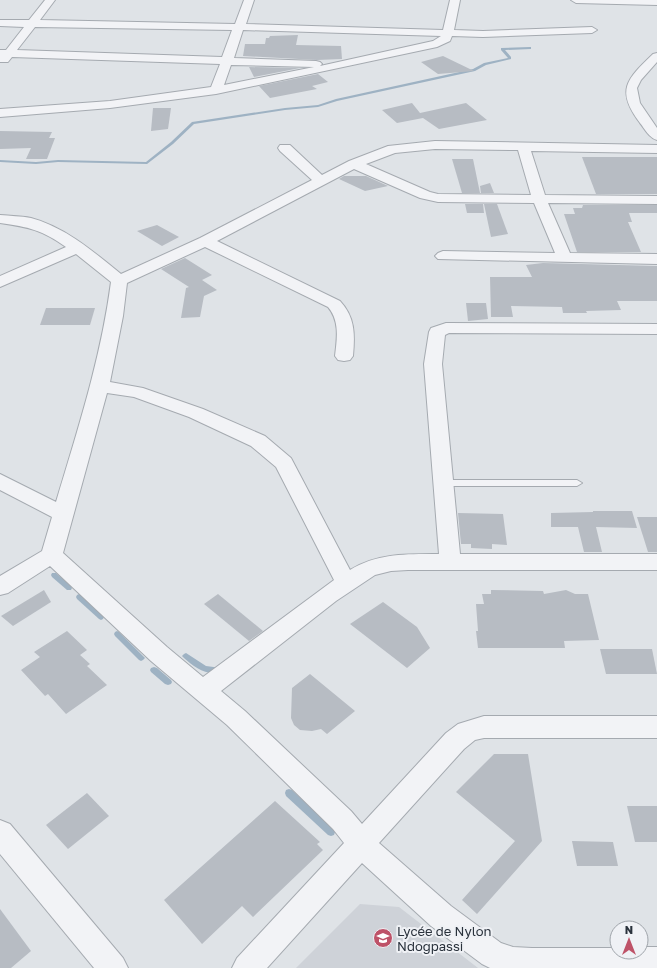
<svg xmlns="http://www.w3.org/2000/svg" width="657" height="968" viewBox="0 0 657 968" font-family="'Golos Text',sans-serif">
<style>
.built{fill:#ced2d8}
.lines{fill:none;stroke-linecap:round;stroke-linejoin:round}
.stream{fill:#9eb2c3;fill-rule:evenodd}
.building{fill:#b7bcc3}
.lane-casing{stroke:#a5aab0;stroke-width:2}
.street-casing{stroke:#a5aab0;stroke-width:2}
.lane{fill:#f2f3f6;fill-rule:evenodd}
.street{fill:#f2f3f6;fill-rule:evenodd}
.labels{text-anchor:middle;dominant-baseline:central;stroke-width:4;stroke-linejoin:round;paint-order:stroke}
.near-poi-label{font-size:13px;fill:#2a323c;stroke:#eff1f5;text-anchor:start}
</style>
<rect width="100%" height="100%" fill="#dfe3e7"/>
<path class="built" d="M360,904L399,907L478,968H296Z"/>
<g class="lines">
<g class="stream">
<path d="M530,47H531V49L505,50L511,57V59L486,65L475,71L337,101L318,107L285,110L194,124L173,144L147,164L58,162L36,164L0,162V160L36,162L58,160L146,162L171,142L192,122L285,108L318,105L336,99L473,69L484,63L508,58L501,50V48Z"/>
<path d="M52,573H56L71,586L72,588L71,590H67L52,577L51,575Z"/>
<path d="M79,594L81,595L103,615L104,617L103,619L101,620L99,619L77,599L76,597L77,595Z"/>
<path d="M117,631L119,632L145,658L143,660L141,661L139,660L115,636L114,634L115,632Z"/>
<path d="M186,653L206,666L221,668L222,670L221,672C206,676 194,667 184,658L182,656L184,654Z"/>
<path d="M154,667L157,668L171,680L172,682L171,684L168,685L165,684L151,672L150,670L151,668Z"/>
<path d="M289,789L292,790L334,829L335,832L334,835L331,836L328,835L286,796L285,793L286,790Z"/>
</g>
</g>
<g class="building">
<path d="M298,35L296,45L341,46L342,59L317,60L243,56L245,44H265L266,38H269L270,36Z"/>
<path d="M443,56L474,71L438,74L421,62Z"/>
<path d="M249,67L300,68L254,77Z"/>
<path d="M318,74L328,82L312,86L317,89L270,98L259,86Z"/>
<path d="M412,103L420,113L466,103L487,120L439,129L423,118L397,123L382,110Z"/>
<path d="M153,108H171L168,129L151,131Z"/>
<path d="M0,131L52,132L49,138H55L47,159H26L31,148L0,149Z"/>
<path d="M582,157H657V194H596Z"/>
<path d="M452,159H473L480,193H462Z"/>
<path d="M344,176H366L388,186L365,191L339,179Z"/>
<path d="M490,183L494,193H481L480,186Z"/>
<path d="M465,204H483L484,213H467Z"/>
<path d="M484,204H497L508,234L491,237Z"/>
<path d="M583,205H657V213H629L632,222H628L641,252H577L564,214H575L573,208H582Z"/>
<path d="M157,225L179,237L162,246L137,231Z"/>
<path d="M185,258L212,275L202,280L217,290L204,296L200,317L181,318L186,288L189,287L161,269Z"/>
<path d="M543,263L657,266V301H617L621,310L586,311L587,313H563L562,307L511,306L513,317H491L490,277H532L526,265Z"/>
<path d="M466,303H486L488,319L468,321Z"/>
<path d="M46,308H95L90,325H40Z"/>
<path d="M593,511H632L637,528L596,527L602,552H584L578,527H551V513L593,512Z"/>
<path d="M458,513L503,514L507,545L492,544V549L471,548V544H461Z"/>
<path d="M637,517H657V552H648Z"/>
<path d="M44,590L51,602L13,626L1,616Z"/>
<path d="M491,590L543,591L544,594L566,590L575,594H588L599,640L564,641L565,648H478L476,631H478L476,604H484L482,594H491Z"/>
<path d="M218,594L263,631L249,641L204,604Z"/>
<path d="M383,602L417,627L430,648L407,668L350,624Z"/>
<path d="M67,631L87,650L80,655L90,664L87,666L107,685L66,714L48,694L45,696L21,670L40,657L34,652Z"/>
<path d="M600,649H652L657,674H606Z"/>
<path d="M310,674L355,711L327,734L321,729L312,731L300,730L294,725L291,718L292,688Z"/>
<path d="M494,754H528L542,841L477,914L462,900L515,841L456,792Z"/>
<path d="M87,793L109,816L68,849L46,825Z"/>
<path d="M275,801L320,842L317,844L323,850L253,917L242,906L202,944L164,900Z"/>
<path d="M627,806H657V842H635Z"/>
<path d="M572,841L613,842L618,866H577Z"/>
<path d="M0,909L31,951L11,968H0Z"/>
</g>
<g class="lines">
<g class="lane-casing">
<path id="lane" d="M443,480H577L582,483L577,486H443L438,483Z"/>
</g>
<g class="street-casing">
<g id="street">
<path d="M45,0H55L40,20L235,24L244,0H254L246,24L443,30L450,0H460L454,30L483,31L592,27L597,30L592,33L483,37L452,36L450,41L437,47L216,94L110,108L0,117V109L110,101L211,87L220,64L12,57L8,62H0V50H6L24,27L0,26V20H29ZM35,27L232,30L222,57L17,50ZM243,30L441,36L433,41L320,66L322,64L320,62L316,61L234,58ZM231,65L314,67L224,85Z"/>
<path d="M571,0H657V5L576,3Z"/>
<path d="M657,53V62L641,80L637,88L640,103L657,128V140C649,138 645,129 640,123C615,90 627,79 653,54Z"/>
<path d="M435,141L657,145V153L531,151L545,195L657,196V204L548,203L570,253L657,254V264L438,259L435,256L438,253L443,251L555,253L534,203L438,202L420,198L354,169L217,241L340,301C355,317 355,334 353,356L350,360L344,361L338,360L335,356C337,339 340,321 328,307L205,247L127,283L123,316L110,382L143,388L203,409L265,436L291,458L350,570C377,553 408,554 439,554L424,364L429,332L431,328L446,323L657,324V334L449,333L445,335L442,364L460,554H657V570H408L391,571L375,575L336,601L221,691L245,711L351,811L362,824L446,733L458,724L484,716H657V738H484L475,740L464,749L379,843L451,906L501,943L513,947L532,948H617V952H641V947H657V968H490L482,964L431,926L362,863L267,968H232L237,958L344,843L333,829L227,725L151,661L50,566L8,593L0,595V576L42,551L52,517L0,490V474L56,502C78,429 101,358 111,282L76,254L0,287V276L66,247C42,230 29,227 0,223V215C10,216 21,216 31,218C65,227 94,252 121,274L200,238L312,180L280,151L278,148L280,145H290L322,175L349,161L388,146ZM435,149L518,150L531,195L438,194L430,192L366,164L395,153ZM107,393L134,397L189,417L251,446L276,467L334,580L203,677L167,647L63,553Z"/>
<path d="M0,820L10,824L123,958L128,968H94L0,854Z"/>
</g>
</g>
<use href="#lane" class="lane"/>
<use href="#street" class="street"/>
</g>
<defs>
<g id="school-disc" transform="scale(1)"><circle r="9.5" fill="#be5268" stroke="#eff1f5"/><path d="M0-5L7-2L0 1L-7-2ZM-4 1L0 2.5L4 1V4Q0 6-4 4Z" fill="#fff"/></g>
</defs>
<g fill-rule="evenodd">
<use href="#school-disc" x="383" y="938"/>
</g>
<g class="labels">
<g class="near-poi-label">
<text x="397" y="931">Lycée de Nylon<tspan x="397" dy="15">Ndogpassi</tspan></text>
</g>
</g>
<g transform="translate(629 940)"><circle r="19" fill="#eff1f5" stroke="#a0a5ab"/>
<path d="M0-3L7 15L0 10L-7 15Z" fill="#be5268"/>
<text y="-6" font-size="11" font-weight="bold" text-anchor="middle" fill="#2a323c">N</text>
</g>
</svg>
